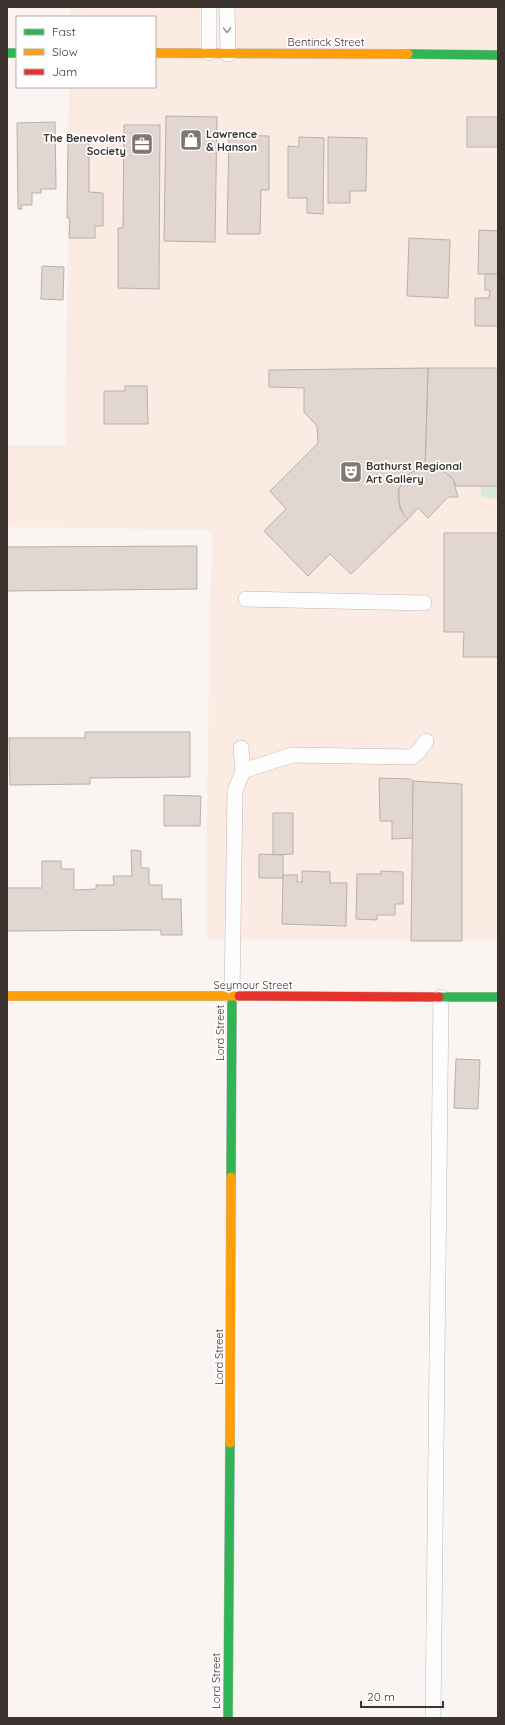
<svg xmlns="http://www.w3.org/2000/svg" width="505" height="1725" viewBox="0 0 505 1725" font-family="Quicksand,sans-serif">
<style>
.built{fill:#fbebe3}
.green{fill:#d8ead7}
.building{fill:#e2d6d1;stroke:#b7b0ad}
.lines{fill:none;stroke-linecap:round;stroke-linejoin:round}
.lane-casing{stroke:#bfb8b5;stroke-width:16}
.fast-casing{stroke:#bfb8b5;stroke-width:10}
.slow-casing{stroke:#bfb8b5;stroke-width:10}
.jam-casing{stroke:#bfb8b5;stroke-width:10}
.lane{stroke:#fefdfd;stroke-width:15}
.fast{stroke:#30b455;stroke-width:9}
.slow{stroke:#ff9f0a;stroke-width:9}
.jam{stroke:#e5322d;stroke-width:9}
.oneway{stroke:#9e9896}
.labels{text-anchor:middle;dominant-baseline:central;stroke-width:3.5;stroke-linejoin:round;paint-order:stroke}
.street-label{font-size:11px;fill:#3d3430;stroke:#fff}
.poi-label{font-size:11px;font-weight:bold;fill:#3d3430;stroke:#fff;text-anchor:start}
</style>
<rect width="100%" height="100%" fill="#faf4f2"/>
<path class="built" d="M71,7H498V941L207,939V790L212,530L7,527V445H66L69,87H155V17H71Z"/>
<path class="green" d="M481,486H498V500L481,496Z"/>
<g class="building">
<path d="M166,116L217,117L215,242L164,241Z"/>
<rect x="467" y="117" width="31" height="30"/>
<path d="M55,122L56,189H41V193H32V205H21L22,209H18L17,123Z"/>
<path d="M124,125H160L159,289L118,288V228H123Z"/>
<path d="M229,135L269,136V190H261L260,234H227Z"/>
<path d="M299,137L324,138L323,214L307,213V198H288V146L299,147Z"/>
<path d="M328,137L367,138L366,191H350V203H328Z"/>
<path d="M68,142H89V192L103,193V226H95V238H69L70,218H67Z"/>
<path d="M479,230L498,231V274H478Z"/>
<path d="M409,238L450,240L448,298L407,296Z"/>
<path d="M42,266L64,267L63,300L41,299Z"/>
<path d="M485,274H498V326H475V298H489L490,290H485Z"/>
<path d="M428,368H498V486H456L453,479L442,470L425,468Z"/>
<path d="M428,368L425,468L416,470L405,478L399,489L398,496L400,508L408,519L351,574L330,554L308,576L264,531L286,509L270,491L318,443L317,426L304,412V388L269,387V370Z"/>
<path d="M125,386H147L148,424H104V391H125Z"/>
<path d="M428,467L442,470L453,479L458,497H448L428,518L418,508L408,519L403,514L399,502V489L405,478L410,473L422,468Z"/>
<path d="M444,533H498V657H463L464,632H444Z"/>
<path d="M197,546V589L7,591V547Z"/>
<path d="M85,732H190V777L90,778V784L10,785L9,738H85Z"/>
<path d="M379,778L411,779L413,781V838L392,839V821H380Z"/>
<path d="M413,781L462,784V941H411Z"/>
<path d="M164,795L201,796L200,826H164Z"/>
<path d="M273,813H293V854L273,855Z"/>
<path d="M131,850L141,851V868H149V885H162V899H181L182,935H161V930L7,931V888H42V861H61V869H74V890L96,889V885H114L113,876H132Z"/>
<path d="M259,854L283,855V878H259Z"/>
<path d="M302,871L330,872V883H347L346,926L282,924L283,875H298L297,882H302Z"/>
<path d="M381,871L403,872V904H395V915H377V920L356,919L357,874H381Z"/>
<path d="M456,1059L480,1060L478,1109L454,1108Z"/>
</g>
<g class="lines">
<g class="lane-casing">
<g id="lane">
<path d="M227,7L228,54"/>
<path d="M209,53V7"/>
<path d="M246,599L424,603"/>
<path d="M243,771L292,755L412,757L420,750L426,741"/>
<path d="M232,997L235,791L243,771L241,748"/>
<path d="M433,1718L441,997"/>
</g>
</g>
<g class="fast-casing">
<g id="fast">
<path d="M7,53H17"/>
<path d="M408,54L498,55"/>
<path d="M439,997H498"/>
<path d="M231,1177L232,997"/>
<path d="M228,1718L230,1443"/>
</g>
</g>
<g class="slow-casing">
<g id="slow">
<path d="M155,53L408,54"/>
<path d="M7,996H239"/>
<path d="M230,1443L231,1177"/>
</g>
</g>
<g class="jam-casing">
<path id="jam" d="M239,996L439,997"/>
</g>
<use href="#lane" class="lane"/>
<use href="#fast" class="fast"/>
<use href="#slow" class="slow"/>
<use href="#jam" class="jam"/>
</g>
<defs><path id="oneway-chevron" d="M-2-3.5L2.5 0L-2 3.5" fill="none" stroke-width="1.6" stroke-linecap="round" stroke-linejoin="round"/></defs>
<use class="oneway" href="#oneway-chevron" transform="translate(227 30) rotate(89)"/>
<defs>
<g id="shop-square" transform="scale(1.15)"><rect x="-9" y="-9" width="18" height="18" rx="4" fill="#7f7774" stroke="#fff"/><path d="M-5-2.5h2.3a2.7 3.5 0 0 1 5.4 0H5L5.5 6h-11ZM-1.5-2.5h3a1.5 2.3 0 0 0-3 0Z" fill="#fff"/></g>
<g id="office-square" transform="scale(1.15)"><rect x="-9" y="-9" width="18" height="18" rx="4" fill="#7f7774" stroke="#fff"/><path d="M-6-3h4V-5.5h4V-3h4V5H-6ZM-1-4.5V-3h2v-1.5ZM-6 0V1H6V0Z" fill="#fff"/></g>
<g id="theatre-square" transform="scale(1.15)"><rect x="-9" y="-9" width="18" height="18" rx="4" fill="#7f7774" stroke="#fff"/><path d="M-5-5.5Q0-4 5-5.5V0Q5 5 0 6Q-5 5-5 0ZM-3.3-2.5H-1v1.5H-3.3ZM1-2.5H3.3v1.5H1ZM-2.8 1Q0 5.5 2.8 1Z" fill="#fff"/></g>
</defs>
<g fill-rule="evenodd">
<use href="#shop-square" x="191" y="140"/>
<use href="#office-square" x="142" y="144"/>
<use href="#theatre-square" x="351" y="472"/>
</g>
<g class="labels">
<g class="street-label">
<text x="326" y="42">Bentinck Street</text>
<text x="253" y="985">Seymour Street</text>
<text transform="translate(220 1033) rotate(-90)">Lord Street</text>
<text transform="translate(219 1357) rotate(-90)">Lord Street</text>
<text transform="translate(216 1681) rotate(-90)">Lord Street</text>
</g>
<g class="poi-label">
<text x="206" y="134">Lawrence<tspan x="206" dy="13">&amp; Hanson</tspan></text>
<text x="126" y="138" text-anchor="end">The Benevolent<tspan x="126" dy="13">Society</tspan></text>
<text x="366" y="466">Bathurst Regional<tspan x="366" dy="13">Art Gallery</tspan></text>
</g>
</g>
<rect width="505" height="1725" fill="none" stroke="#3d3430" stroke-width="16"/>
<rect x="16" y="16" width="140" height="72" fill="#ffffff" stroke="#b1aeac"/>
<rect x="24" y="29" width="20" height="6" fill="#30b455" stroke="#b1aeac"/>
<text x="52" y="36" font-size="12" fill="#3d3430">Fast</text>
<rect x="24" y="49" width="20" height="6" fill="#ff9f0a" stroke="#b1aeac"/>
<text x="52" y="56" font-size="12" fill="#3d3430">Slow</text>
<rect x="24" y="69" width="20" height="6" fill="#e5322d" stroke="#b1aeac"/>
<text x="52" y="76" font-size="12" fill="#3d3430">Jam</text>
<path d="M361 1701v6h82v-6" fill="none" stroke="#3d3430" stroke-width="2"/>
<text x="367" y="1701" font-size="12" fill="#3d3430" stroke="#ffffff" stroke-width="3" paint-order="stroke">20 m</text>
</svg>
